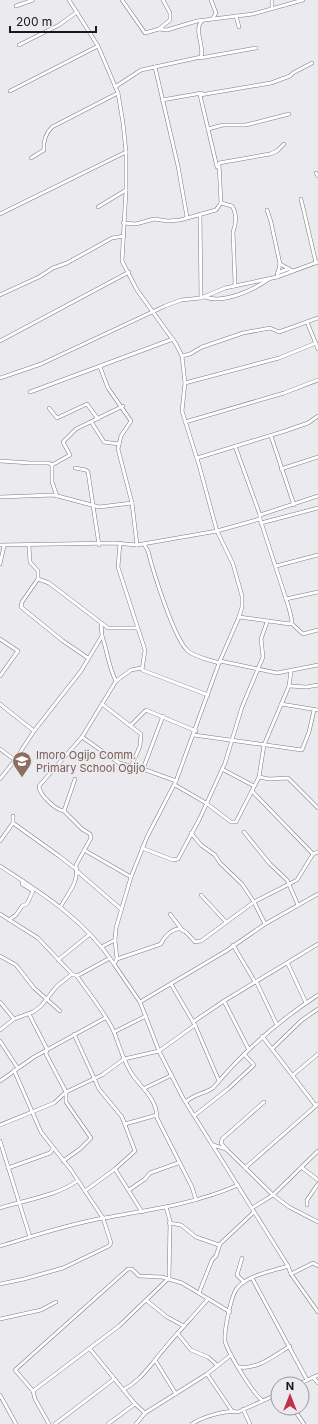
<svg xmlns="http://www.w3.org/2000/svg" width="318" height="1424" viewBox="0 0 318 1424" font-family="Inter,sans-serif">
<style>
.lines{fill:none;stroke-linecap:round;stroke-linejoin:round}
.minor-casing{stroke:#7d7d80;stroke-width:4}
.minor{stroke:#fff;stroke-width:3}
.labels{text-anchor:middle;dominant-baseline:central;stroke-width:3;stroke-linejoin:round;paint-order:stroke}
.education-label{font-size:11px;fill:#785e54;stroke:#ebeaee;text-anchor:start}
</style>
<rect width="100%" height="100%" fill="#ebeaee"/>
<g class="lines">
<g class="minor-casing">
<g id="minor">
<path d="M69,0L98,46L118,93L123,123L126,152V190L122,261L137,290L176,344L182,356L185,383L182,411L199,465L217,531L233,564L242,596V607L239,617L219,663L176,781L147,837L131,877L116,928L115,940L117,959L114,964L140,1002L159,1051L183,1098L288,1266L291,1274L318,1312"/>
<path d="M122,0L145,33L159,29L170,20V13L163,0"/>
<path d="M211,0L216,13L213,18"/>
<path d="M16,6L33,0"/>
<path d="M272,8V0"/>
<path d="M236,16L239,27"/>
<path d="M159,29L167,30L197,21L253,14L303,0"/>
<path d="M19,45L59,25L77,12"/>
<path d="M200,58L256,48"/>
<path d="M155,67L178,166L187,217"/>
<path d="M115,87L141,70L201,57C205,46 193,30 202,21"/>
<path d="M10,91L98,46"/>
<path d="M162,100L202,93"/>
<path d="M208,129L223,125H246L289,114"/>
<path d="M31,158L44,150C43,142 46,133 52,127L118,93"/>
<path d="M217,167L200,95L271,83L290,76L293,73L312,63"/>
<path d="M316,173L318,176"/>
<path d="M301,199L316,263"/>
<path d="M221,203L232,206C237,214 236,224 233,232L235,283L234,286"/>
<path d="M98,207L126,190"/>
<path d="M267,210L271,222L280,264L277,277"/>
<path d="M0,214L126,152"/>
<path d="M200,214L201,298"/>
<path d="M123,223L136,224L154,219L168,221L180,220L216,210L221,203L219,163L270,154L277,151L284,144"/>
<path d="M280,264L293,271"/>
<path d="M277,273L288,269"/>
<path d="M0,295L39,277L53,268L67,263L112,238L124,236"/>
<path d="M205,297C224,304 253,290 269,279"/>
<path d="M307,322L318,349"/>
<path d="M0,341L129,272"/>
<path d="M182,356L190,354L202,347L243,333L270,328L279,332L318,318"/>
<path d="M100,367L108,388L131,421L121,436L118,449L132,503L137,545"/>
<path d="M0,378L41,364L165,306L181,300L201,298L225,288L277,277L318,262"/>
<path d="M185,383L279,358L316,343"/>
<path d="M30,392L173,339"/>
<path d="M49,408L57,418L87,404L98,419"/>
<path d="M185,422L284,393L318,380"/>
<path d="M92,423L104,442L119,444"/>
<path d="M271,436L294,505"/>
<path d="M235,446L260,515"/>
<path d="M197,458L285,431L308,423L318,416"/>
<path d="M0,461L31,463H49L52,465V482L57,496"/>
<path d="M52,465L70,455L63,442L76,429L123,406"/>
<path d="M75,468L86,470L88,472L99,545"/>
<path d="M281,469L318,457"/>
<path d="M0,497L54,495L99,507L132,503"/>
<path d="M261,523L318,508"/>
<path d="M120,543L118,567L145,650L142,670L208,695"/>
<path d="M144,544L148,551C153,571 174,639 188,651C195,657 210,660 219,663"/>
<path d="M0,545L114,543L137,545L217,531L260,519V515L318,496"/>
<path d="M29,546L30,562L38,571V579L49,583L108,628H137"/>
<path d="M0,564L4,546"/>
<path d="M276,566L318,555"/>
<path d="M38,579L22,602L21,607L63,641L88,658"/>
<path d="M286,599L318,592"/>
<path d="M239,617L290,624L292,621L289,608L260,519"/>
<path d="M291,623L303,634L318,630"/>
<path d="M102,636C107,650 109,669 116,681"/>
<path d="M0,639L18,651L0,676"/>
<path d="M220,661L277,673L318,665"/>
<path d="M141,668L131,670L116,681L82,737L119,763L143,769L176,781"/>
<path d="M289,686L307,687L318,685"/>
<path d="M0,704L34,731"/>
<path d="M102,704L141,734L140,746L131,767"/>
<path d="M281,704L318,710"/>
<path d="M130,726L146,710L196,731"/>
<path d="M194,735L302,750L309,732L314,710"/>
<path d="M0,749L15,760"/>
<path d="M143,769L163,716"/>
<path d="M222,769L254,786"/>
<path d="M259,777L269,779L288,778L318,808"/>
<path d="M0,779L15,760L34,731L81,671L102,636L101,623"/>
<path d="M175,785L206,803L231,822H236L259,777L264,745L289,686L291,671"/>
<path d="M252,791L313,854"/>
<path d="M64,811C56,810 39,795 39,786L82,737"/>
<path d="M13,823L59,856L77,870"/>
<path d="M244,832L270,864L287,880L298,905"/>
<path d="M191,833L201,845L215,855L220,863L242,884L254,902L265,924"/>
<path d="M0,841L13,823V816"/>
<path d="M142,848L173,860L178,859L200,818L225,763L242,707L263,657L261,639L267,622"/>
<path d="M84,850L131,877"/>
<path d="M0,866C42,893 86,921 114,964"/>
<path d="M78,872L121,909"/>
<path d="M201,895L226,922"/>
<path d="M61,906C69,892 79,882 76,865L91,838L90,834L82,829L64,811L75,779"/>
<path d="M0,914L38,938L72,974"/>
<path d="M170,914L183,931"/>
<path d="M9,920L16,915L22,906L27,904L33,891L22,884L23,881"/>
<path d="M233,945L255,982"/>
<path d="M101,947L115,940"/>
<path d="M0,956L16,965L34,988L60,1011"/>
<path d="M117,959L161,944C163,938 172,928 180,929C186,930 191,938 195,942L201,941L254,902L297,880L313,854L318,852"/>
<path d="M58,960L90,934"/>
<path d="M288,964L306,1003"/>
<path d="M77,976C89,994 105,1012 114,1032C120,1047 124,1064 134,1077C144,1090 157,1100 157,1118L192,1187L196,1200"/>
<path d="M256,981L276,1023"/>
<path d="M171,984L195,1025L219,1081"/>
<path d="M224,1001L249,1050"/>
<path d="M0,1002L14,1019"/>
<path d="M140,1002L226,951L265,924L318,894"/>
<path d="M29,1014L47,1049L46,1054L66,1092V1102L91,1138L80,1149L63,1161"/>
<path d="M193,1022L224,1001L318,944"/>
<path d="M0,1030L14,1019L33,1012L41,1006L57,986L72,974L77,976L110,958"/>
<path d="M114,1032L146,1016"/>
<path d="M74,1034L99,1089L122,1117L135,1151L115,1169L85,1191"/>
<path d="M262,1036L316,1106"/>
<path d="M0,1041L17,1067"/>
<path d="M273,1048L302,1020L318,1009"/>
<path d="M293,1075L318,1054"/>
<path d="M0,1081L34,1057L105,1018"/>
<path d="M145,1088L172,1075"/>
<path d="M186,1102C194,1094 204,1094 213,1088C244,1051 278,1021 318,995"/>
<path d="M195,1115L228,1089L254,1065L244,1054"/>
<path d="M125,1124L157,1115"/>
<path d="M0,1125L54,1103L66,1092L102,1075L124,1059L159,1051L195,1025"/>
<path d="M0,1141L30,1237"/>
<path d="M213,1145L226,1149L273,1195L289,1207L318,1222"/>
<path d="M226,1149L221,1143L222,1139L264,1102"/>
<path d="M301,1167L318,1180"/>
<path d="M8,1168L50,1153L53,1149"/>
<path d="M245,1168L318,1104"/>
<path d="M115,1169L142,1212"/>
<path d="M129,1190L145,1179L150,1173L178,1163"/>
<path d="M307,1205V1200L318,1184"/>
<path d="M0,1208C22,1201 59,1195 77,1181"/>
<path d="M252,1208L273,1195L318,1151"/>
<path d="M169,1223L181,1225L196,1237L219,1245"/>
<path d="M0,1246C34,1236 68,1224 104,1218C149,1210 195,1204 238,1185"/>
<path d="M242,1258L237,1275L244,1282"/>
<path d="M291,1274L313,1263L318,1266"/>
<path d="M252,1278L307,1380"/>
<path d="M0,1284L24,1279L63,1268L109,1246L111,1243L103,1218L71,1170L41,1132L14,1070"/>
<path d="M199,1293L212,1260L216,1256L220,1244L254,1212"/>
<path d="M146,1300L167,1317L184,1326"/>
<path d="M0,1319L41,1310L56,1302"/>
<path d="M178,1334L191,1350L208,1357L217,1365"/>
<path d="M90,1349L135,1404L145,1413"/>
<path d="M155,1360L176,1394"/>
<path d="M239,1367C257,1370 275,1355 290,1346"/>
<path d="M207,1374L232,1411"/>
<path d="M313,1377L318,1383"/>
<path d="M299,1384L318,1375"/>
<path d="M123,1390C138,1382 145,1372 156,1359C172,1338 191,1319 208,1299"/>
<path d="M33,1391L119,1326L169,1278L170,1221L166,1207"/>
<path d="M0,1395L16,1424"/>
<path d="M262,1400C253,1394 227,1351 225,1341C224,1331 231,1294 238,1287C249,1275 273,1271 288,1266"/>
<path d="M293,1408L304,1424"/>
<path d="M243,1409L250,1424"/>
<path d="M49,1424L35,1399L33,1391L15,1370L128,1269H132L139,1276L162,1277L182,1283L230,1312"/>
<path d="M55,1424L114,1379"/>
<path d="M108,1424L135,1404"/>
<path d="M136,1424L145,1413L207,1374L231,1355"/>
<path d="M192,1424C202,1417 225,1410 238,1412L278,1394"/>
</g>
</g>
<use href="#minor" class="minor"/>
</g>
<defs>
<g id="school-pin" transform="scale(1)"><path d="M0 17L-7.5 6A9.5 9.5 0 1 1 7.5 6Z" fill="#8d6e63" stroke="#ebeaee"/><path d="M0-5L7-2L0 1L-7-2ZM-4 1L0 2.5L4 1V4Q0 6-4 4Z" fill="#fff"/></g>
</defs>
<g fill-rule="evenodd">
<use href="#school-pin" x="22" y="761"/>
</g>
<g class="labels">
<g class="education-label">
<text x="36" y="755">Imoro Ogijo Comm.<tspan x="36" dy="13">Primary School Ogijo</tspan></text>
</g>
</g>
<g transform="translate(290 1396)"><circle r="19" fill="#ebeaee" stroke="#979699"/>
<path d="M0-3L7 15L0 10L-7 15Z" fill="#c1314c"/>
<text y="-6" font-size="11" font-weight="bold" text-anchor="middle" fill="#181719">N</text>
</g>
<path d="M10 26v6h86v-6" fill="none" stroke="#181719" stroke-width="2"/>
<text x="16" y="26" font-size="12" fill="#181719" stroke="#ebeaee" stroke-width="3" paint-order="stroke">200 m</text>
</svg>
